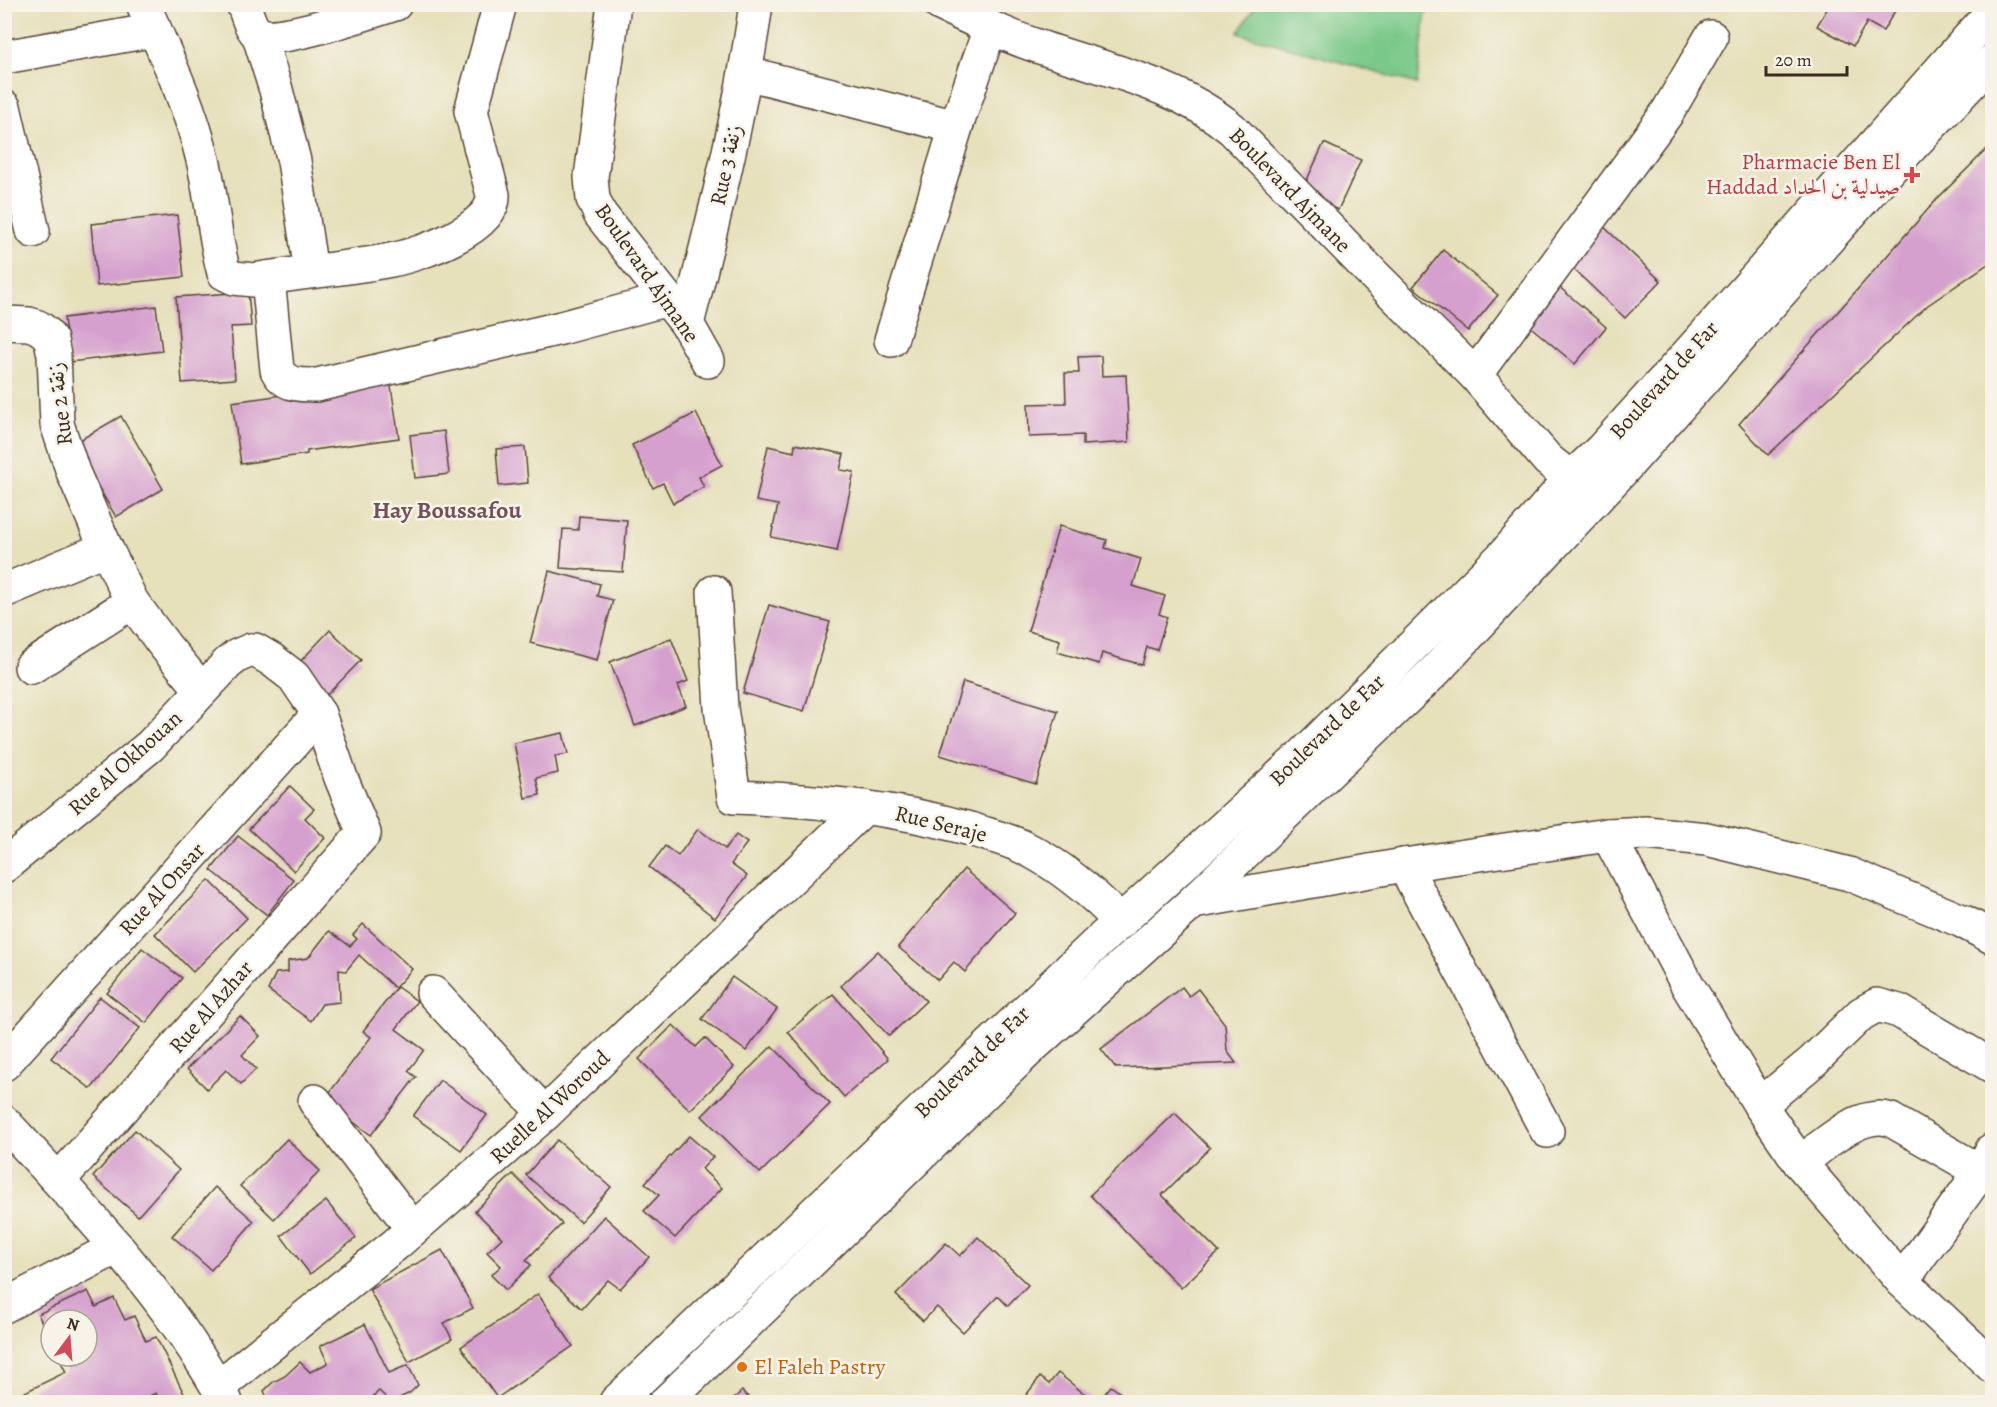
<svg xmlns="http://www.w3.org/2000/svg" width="1997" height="1407" viewBox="0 0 1997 1407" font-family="Alegreya,Amiri,serif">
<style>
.green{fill:#7ac989;stroke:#5a7a54;stroke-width:1.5}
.building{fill:#d5a0ce}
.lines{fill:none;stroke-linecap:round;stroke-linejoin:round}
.minor-casing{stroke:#554536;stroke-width:36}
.highway-casing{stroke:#554536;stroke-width:36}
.minor{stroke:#fff;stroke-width:33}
.highway{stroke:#fff;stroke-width:33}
.health-dot{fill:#e0444e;stroke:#f7f3e8;stroke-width:2}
.food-dot{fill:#e8710a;stroke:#f7f3e8;stroke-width:2}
.labels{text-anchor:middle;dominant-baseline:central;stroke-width:5;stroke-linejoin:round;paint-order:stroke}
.health-label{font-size:22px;fill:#be3a42;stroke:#f7f3e8;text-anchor:end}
.street-label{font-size:22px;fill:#3b2a1e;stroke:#f7f3e8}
.food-label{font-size:22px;fill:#c56008;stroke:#f7f3e8;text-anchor:start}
.neighbourhood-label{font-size:24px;font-weight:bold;fill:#71535c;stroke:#f7f3e8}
</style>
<rect width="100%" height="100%" fill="#f7f3e8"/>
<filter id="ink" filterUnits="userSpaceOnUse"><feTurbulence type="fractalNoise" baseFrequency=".0167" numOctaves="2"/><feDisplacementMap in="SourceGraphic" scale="12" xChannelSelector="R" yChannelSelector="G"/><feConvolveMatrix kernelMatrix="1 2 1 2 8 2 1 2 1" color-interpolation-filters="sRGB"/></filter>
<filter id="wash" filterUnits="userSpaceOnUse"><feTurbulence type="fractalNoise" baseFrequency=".008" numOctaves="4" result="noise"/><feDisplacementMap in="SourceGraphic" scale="24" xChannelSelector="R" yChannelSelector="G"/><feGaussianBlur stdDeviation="1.35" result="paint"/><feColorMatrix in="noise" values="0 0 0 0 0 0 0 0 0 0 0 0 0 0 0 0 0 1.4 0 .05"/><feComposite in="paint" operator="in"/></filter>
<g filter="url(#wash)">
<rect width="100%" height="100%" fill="#e6e0bb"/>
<path class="green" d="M1256,5H1427L1417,84L1238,33Z"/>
<g id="blocks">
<g class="building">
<path d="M1830,4H1899L1883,31L1867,22L1853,46L1817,26Z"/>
<path d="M1324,143L1361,160L1338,210L1301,193Z"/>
<path d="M1992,144V261L1928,305L1768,455L1739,424L1938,198Z"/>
<path d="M177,215L184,277L97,286L91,224Z"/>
<path d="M1602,225L1661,281L1625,318L1566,262Z"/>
<path d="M1443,250L1498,295L1468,331L1413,287Z"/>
<path d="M1557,285L1606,327L1575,364L1526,323Z"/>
<path d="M248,292L251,326L231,327L235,379L182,383L176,297Z"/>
<path d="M156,306L162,351L70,362L64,318Z"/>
<path d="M1101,356L1102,376L1126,375L1129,442L1083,445V435L1029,437L1028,404L1066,403L1065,373H1079L1078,357Z"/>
<path d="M390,380L399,438L307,451V454L241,464L232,402Z"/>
<path d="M696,413L722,465L699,477L704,487L673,503L663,483L653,488L632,445Z"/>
<path d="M121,416L163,489L116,517L73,444Z"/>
<path d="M444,431L449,474L415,478L410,435Z"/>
<path d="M795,444L844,454L840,470L854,472L837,551L771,537L778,505L756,501L768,446L794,452Z"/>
<path d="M525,447L528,483L499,486L496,449Z"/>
<path d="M579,516L627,520L623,572L560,568L563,529L578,530Z"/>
<path d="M1059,526L1107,540L1105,548L1141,559L1133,586L1165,596L1159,614L1167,617L1157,650L1147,647L1142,665L1102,653L1099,664L1057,652L1060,640L1028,631Z"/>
<path d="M549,571L600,584L597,596L613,600L597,660L530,643Z"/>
<path d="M769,605L830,622L804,711L743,693Z"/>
<path d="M330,630L361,660L327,695L296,666Z"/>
<path d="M671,638L688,681L678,685L686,706L635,726L610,662Z"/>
<path d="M963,682L1058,711L1036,784L940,755Z"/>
<path d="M563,733L568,754L555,756L558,773L536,778L540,795L525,798L514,743Z"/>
<path d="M290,786L314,809L305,818L325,838L294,871L249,829Z"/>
<path d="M698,829L725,849L736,835L747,843L731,864L747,876L715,918L649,867L665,846L678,856Z"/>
<path d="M238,836L294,880L267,915L211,870Z"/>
<path d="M964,869L1015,913L965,972L954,962L938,980L898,947Z"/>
<path d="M209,880L247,918L193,972L155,934Z"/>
<path d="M363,924L412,969L395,988L359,955L346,971L339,970L340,1002L322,1004L311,1021L268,990L276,973L288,972V961L308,958L329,931L350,946L357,939L353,935Z"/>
<path d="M142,948L182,978L146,1023L107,993Z"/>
<path d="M878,951L926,1001L889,1036L841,986Z"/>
<path d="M732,977L777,1009L746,1051L702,1019Z"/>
<path d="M397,987L417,1001L396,1029L424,1050L408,1071L416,1077L371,1135L324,1100L371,1037L363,1031Z"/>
<path d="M1182,987L1189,996L1198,989L1225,1024L1227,1051L1236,1063L1116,1068L1101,1049Z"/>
<path d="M833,994L888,1059L844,1097L788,1032Z"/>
<path d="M100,997L140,1028L91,1089L51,1058Z"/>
<path d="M240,1016L260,1036L242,1055L256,1069L241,1084L226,1070L207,1089L187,1069Z"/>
<path d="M673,1025L696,1047L705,1038L734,1067L690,1110L639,1059Z"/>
<path d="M772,1046L830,1104L760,1173L702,1116Z"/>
<path d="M440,1080L487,1115L461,1150L413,1116Z"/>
<path d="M1175,1113L1210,1148L1162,1195L1219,1252L1181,1288L1090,1195Z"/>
<path d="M135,1130L179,1170L138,1216L93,1177Z"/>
<path d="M689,1136L713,1157L702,1169L722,1188L675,1238L644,1211L659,1195L645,1183Z"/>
<path d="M287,1139L320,1171L274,1219L240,1186Z"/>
<path d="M557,1140L611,1187L580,1222L526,1175Z"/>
<path d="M513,1174L562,1224L526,1260L531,1265L506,1290L491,1275L501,1266L487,1252L502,1238L475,1211Z"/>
<path d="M215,1187L254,1221L211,1270L172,1236Z"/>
<path d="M326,1201L356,1238L310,1274L281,1236Z"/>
<path d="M604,1216L649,1257L620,1289L608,1280L582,1309L548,1278Z"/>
<path d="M978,1237L1028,1285L1008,1306L998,1296L963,1332L937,1307L923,1321L896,1295L946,1243L960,1256Z"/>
<path d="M442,1250L473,1308L444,1323L452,1339L409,1362L369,1289Z"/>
<path d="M88,1291L96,1307L114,1298L125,1320L134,1316L146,1341L156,1337L188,1402H160L156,1393L136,1402H30L25,1392L66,1372L58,1356H87V1320H51V1341L38,1314Z"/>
<path d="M538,1294L573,1346L497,1398L461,1347Z"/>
<path d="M365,1324L389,1373L408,1365L418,1385L410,1393L391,1402L379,1391L367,1402H269L264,1391L273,1382L285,1376L300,1362L310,1372L328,1363L320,1346Z"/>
<path d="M1058,1373L1095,1402H1028L1023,1399L1040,1377L1049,1384Z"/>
<path d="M1111,1386L1131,1401L1129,1402H1098Z"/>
<path d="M742,1391L753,1402H730Z"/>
</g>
</g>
</g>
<g filter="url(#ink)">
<use href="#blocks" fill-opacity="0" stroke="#554536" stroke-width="1.5"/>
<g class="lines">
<g class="minor-casing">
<g id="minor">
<path d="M143,4C166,55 190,105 203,160C212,197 214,236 224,273L234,278L254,280C299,272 346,269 391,260C418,255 495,229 493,195L471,111L500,4"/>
<path d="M243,4C247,13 250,28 258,34C275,45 372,11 395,4"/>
<path d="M614,4L591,177L593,199L600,214L687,324L708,361"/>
<path d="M940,4C971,19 1002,34 1034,45C1101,69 1175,82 1232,129L1376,277L1475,375L1548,460L1571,478"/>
<path d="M258,33L276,90L294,161L311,271"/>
<path d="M4,57L155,30"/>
<path d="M746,73L956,127"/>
<path d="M4,107L33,231"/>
<path d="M268,278L277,370C285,386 301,385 317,385L561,328L668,299"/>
<path d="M4,323L29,324L38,327L46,333L51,340L54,355L57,424L73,472L106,548L132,602L165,646L202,690"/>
<path d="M687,324C714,218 741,113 756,4"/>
<path d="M891,340L956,127L990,28"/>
<path d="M1475,375L1667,113L1711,37"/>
<path d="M4,591L106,548"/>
<path d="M714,592L721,708L734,797C813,800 894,807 970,829C988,835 1006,839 1023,847C1060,865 1092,892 1121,922"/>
<path d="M31,667L132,602"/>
<path d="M1608,835L1688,986L1760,1105L1800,1163L1902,1281L1992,1366"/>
<path d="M1404,865L1547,1131"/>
<path d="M4,866L150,746L228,663L237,656L251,650H255L272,660L294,677L319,714L341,778L364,833L59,1180"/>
<path d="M1193,902L1404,865L1608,835L1646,833L1707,839L1849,874L1962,921L1992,937"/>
<path d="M433,993L545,1114"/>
<path d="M4,1064L319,714"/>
<path d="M315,1101L413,1229"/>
<path d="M1760,1105L1812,1062L1861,1014L1877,1005L1899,1011L1992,1066"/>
<path d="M4,1122C85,1209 169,1298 226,1402"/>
<path d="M1800,1163C1823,1146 1861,1109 1891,1120L1992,1178"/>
<path d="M1902,1281L1981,1171L1992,1150"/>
<path d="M4,1306L117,1247"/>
<path d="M218,1387L396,1244L545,1114L865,807"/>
</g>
</g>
<g class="highway-casing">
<g id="highway">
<path d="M616,1402L1099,941L1305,753L1503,556L1571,478L1601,450L1704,336L1992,12"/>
<path d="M666,1402L1034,1045L1193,902L1436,670L1620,473L1891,168L1992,61"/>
</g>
</g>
<use href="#minor" class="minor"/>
<use href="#highway" class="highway"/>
</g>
</g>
<path class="health-dot" d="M1909 166h6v6h6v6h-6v6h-6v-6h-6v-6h6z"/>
<circle class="food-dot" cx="742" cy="1367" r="6"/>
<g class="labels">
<g class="health-label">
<text x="1900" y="162">Pharmacie Ben El<tspan x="1900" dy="25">Haddad صيدلية بن الحداد</tspan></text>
</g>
<g class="street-label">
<text transform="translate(726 165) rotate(-78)">Rue 3 زنقة</text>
<text transform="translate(1290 190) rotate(46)">Boulevard Ajmane</text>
<text transform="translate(647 273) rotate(55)">Boulevard Ajmane</text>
<text transform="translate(1664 380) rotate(-48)">Boulevard de Far</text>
<text transform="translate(60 404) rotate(-97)">Rue 2 زنقة</text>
<text transform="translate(1327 730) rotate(-44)">Boulevard de Far</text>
<text transform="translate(125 763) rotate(-42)">Rue Al Okhouan</text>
<text transform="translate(941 824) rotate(14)">Rue Seraje</text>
<text transform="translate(162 889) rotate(-48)">Rue Al Onsar</text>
<text transform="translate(211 1007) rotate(-49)">Rue Al Azhar</text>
<text transform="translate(972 1062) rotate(-44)">Boulevard de Far</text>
<text transform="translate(550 1107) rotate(-43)">Ruelle Al Woroud</text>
</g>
<g class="food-label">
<text x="754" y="1367">El Faleh Pastry</text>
</g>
<g class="neighbourhood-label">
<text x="447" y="510">Hay Boussafou</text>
</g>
</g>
<rect width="1997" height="1407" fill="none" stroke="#f7f3e8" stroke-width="24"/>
<g transform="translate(69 1338) rotate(16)"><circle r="28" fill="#f7f3e8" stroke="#aca397" stroke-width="1.5"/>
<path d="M0-4.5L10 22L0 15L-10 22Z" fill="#d1495b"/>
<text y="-9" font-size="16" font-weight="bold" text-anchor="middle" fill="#3b2a1e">N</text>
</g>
<path d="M1766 66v9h81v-9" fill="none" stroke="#3b2a1e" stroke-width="3"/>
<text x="1775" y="66" font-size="18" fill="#3b2a1e" stroke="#f7f3e8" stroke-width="4.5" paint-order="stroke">20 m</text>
</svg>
